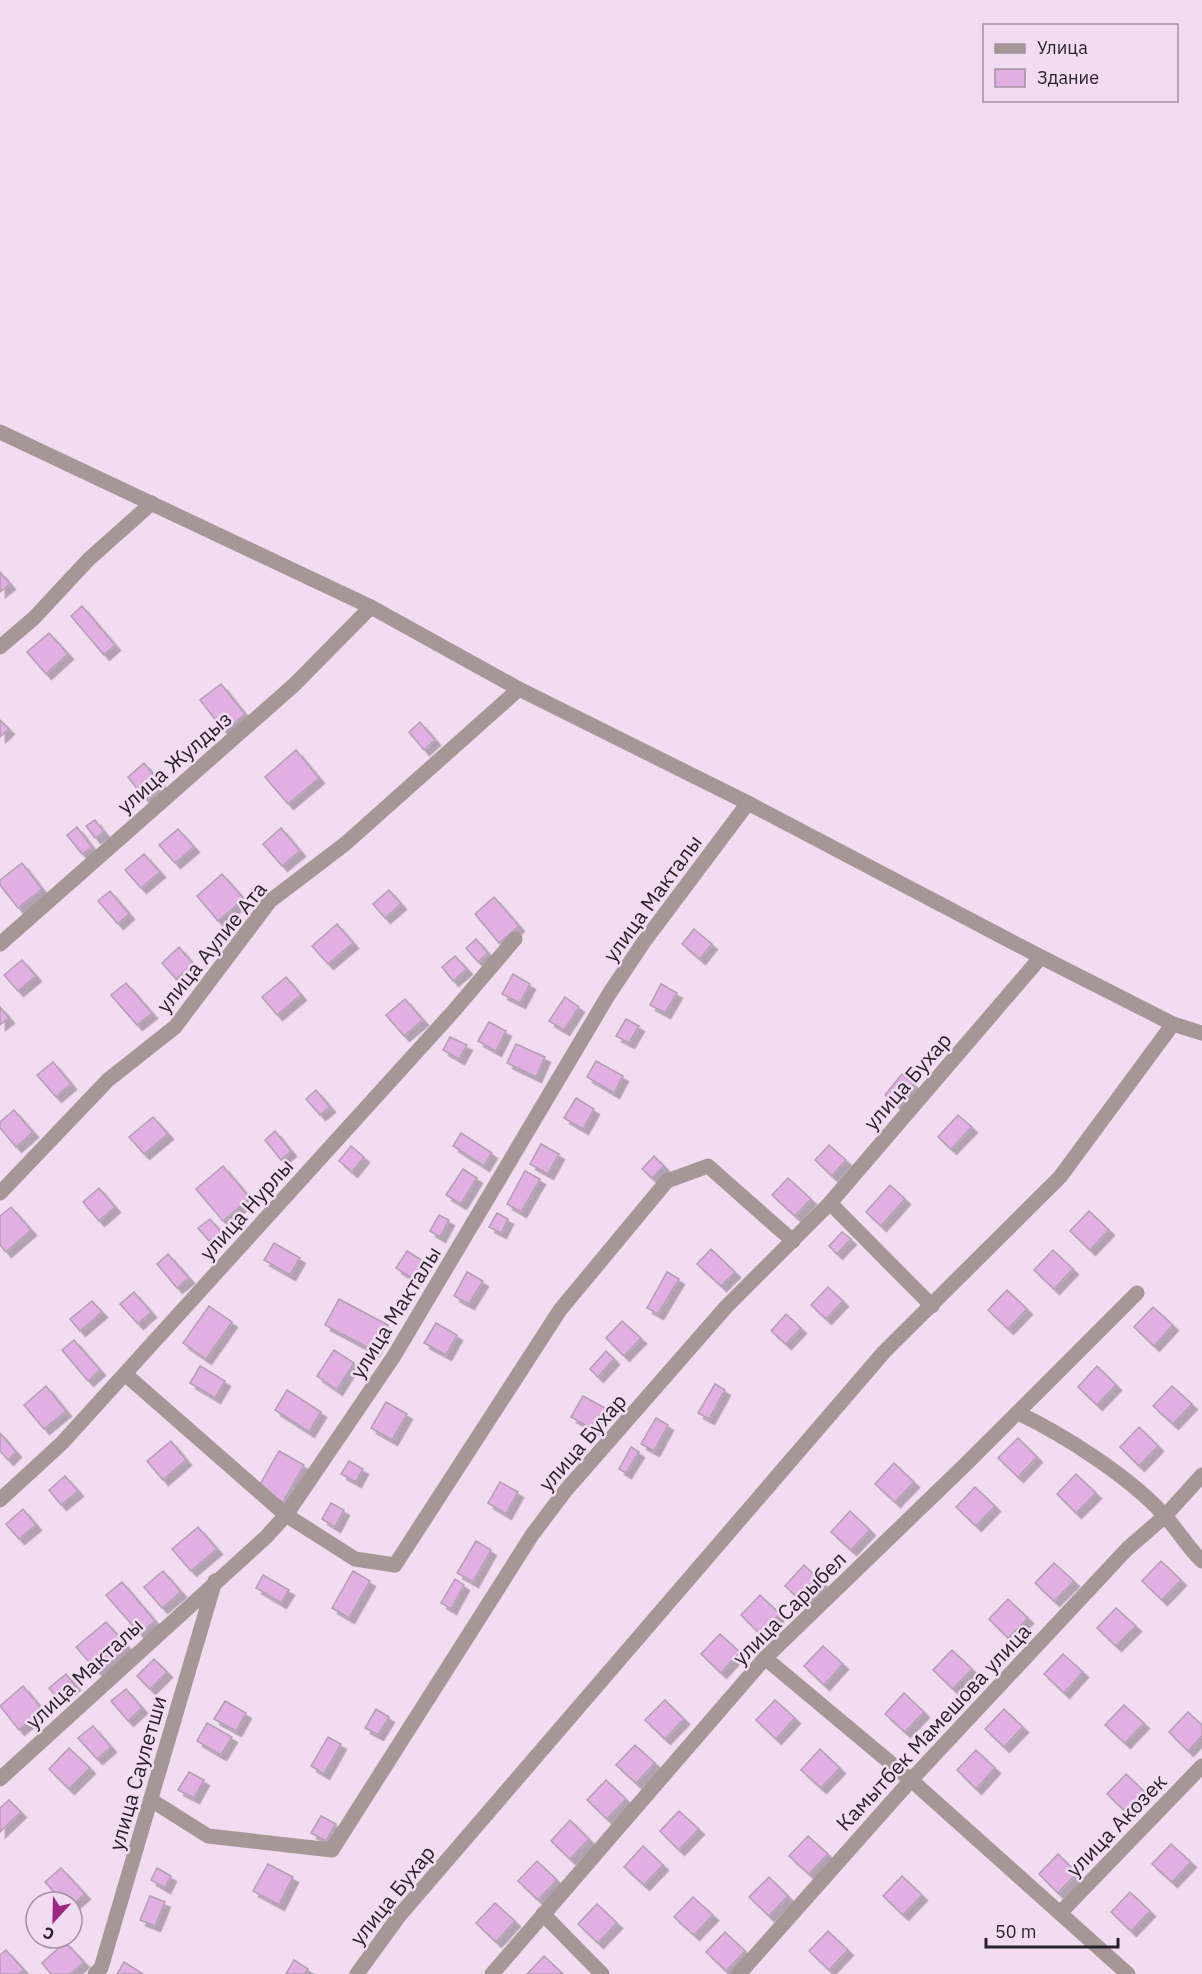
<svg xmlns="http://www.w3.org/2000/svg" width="1202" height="1974" viewBox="0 0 1202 1974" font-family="'IBM Plex Sans',sans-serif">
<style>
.building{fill:#e2afe3;stroke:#b29fb2;stroke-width:1.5;filter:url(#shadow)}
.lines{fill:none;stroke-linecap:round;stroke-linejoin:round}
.minor{stroke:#a59796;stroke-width:15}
.labels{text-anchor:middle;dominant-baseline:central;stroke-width:5;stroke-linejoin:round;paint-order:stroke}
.street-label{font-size:21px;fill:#2a222a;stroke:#f1dcf1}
</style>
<defs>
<filter id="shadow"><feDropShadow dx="5.5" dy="5.5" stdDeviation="0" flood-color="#0004"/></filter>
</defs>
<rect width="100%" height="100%" fill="#f1dcf1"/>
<g class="building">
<path d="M0,572L10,584L0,592Z"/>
<path d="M82,606L115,645L104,655L71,616Z"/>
<path d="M49,633L68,654L46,674L27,652Z"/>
<path d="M221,684L245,714L224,731L200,700Z"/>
<path d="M0,720L9,729L0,737Z"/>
<path d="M420,722L435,740L424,750L409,732Z"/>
<path d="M296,750L319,778L288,804L265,777Z"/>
<path d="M144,763L163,786L146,800L128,777Z"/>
<path d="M95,820L104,832L95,838L86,826Z"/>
<path d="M77,827L92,847L82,854L67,835Z"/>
<path d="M281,828L300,851L282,866L263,844Z"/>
<path d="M178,829L194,847L175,863L159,845Z"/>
<path d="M144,854L160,872L141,888L125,870Z"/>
<path d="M22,863L42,889L18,908L0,885V880Z"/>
<path d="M222,874L244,899L218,921L197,896Z"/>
<path d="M389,890L401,904L385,918L373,904Z"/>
<path d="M110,891L129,914L118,924L98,901Z"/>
<path d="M494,897L519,926L499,943L475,914Z"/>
<path d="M337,924L353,943L328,964L312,946Z"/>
<path d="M694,929L712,944L700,959L682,944Z"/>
<path d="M476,939L488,953L478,962L466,948Z"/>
<path d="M179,947L193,964L176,979L162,963Z"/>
<path d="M455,956L467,969L453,981L442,967Z"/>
<path d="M22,960L36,976L18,991L4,975Z"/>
<path d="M513,974L530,984L520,1003L502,994Z"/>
<path d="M286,977L301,995L277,1015L262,997Z"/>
<path d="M126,983L152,1013L137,1025L111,995Z"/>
<path d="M661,984L677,993L665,1013L650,1005Z"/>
<path d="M565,997L579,1007L564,1030L549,1021Z"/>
<path d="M405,999L423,1020L404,1036L386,1015Z"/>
<path d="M0,1007L9,1018L0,1025Z"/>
<path d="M626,1019L639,1026L629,1043L616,1036Z"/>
<path d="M489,1022L506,1031L496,1051L478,1041Z"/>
<path d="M450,1037L467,1045L459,1059L443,1050Z"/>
<path d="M516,1044L545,1057L536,1077L507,1063Z"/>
<path d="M596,1061L623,1076L614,1093L587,1077Z"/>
<path d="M53,1062L71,1084L56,1097L37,1075Z"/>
<path d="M902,1074L914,1084L897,1105L885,1095Z"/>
<path d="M316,1090L330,1107L320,1115L306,1099Z"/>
<path d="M576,1098L594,1109L583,1129L564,1118Z"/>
<path d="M14,1110L33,1132L16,1147L0,1128V1122Z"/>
<path d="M958,1115L972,1127L951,1149L938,1137Z"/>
<path d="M153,1117L168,1134L144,1154L129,1137Z"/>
<path d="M275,1131L291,1151L281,1160L265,1140Z"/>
<path d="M461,1133L492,1153L484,1166L453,1146Z"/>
<path d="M541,1144L559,1154L548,1174L530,1164Z"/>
<path d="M829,1145L846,1160L832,1176L815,1160Z"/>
<path d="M351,1146L364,1157L352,1172L339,1161Z"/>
<path d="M654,1156L664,1166L652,1178L642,1169Z"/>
<path d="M223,1166L250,1198L223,1221L196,1189Z"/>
<path d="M463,1169L477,1178L461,1204L446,1195Z"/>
<path d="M525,1171L540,1179L521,1212L507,1204Z"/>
<path d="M788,1178L811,1199L795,1216L772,1195Z"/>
<path d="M890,1185L905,1199L881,1226L866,1212Z"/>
<path d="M99,1188L115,1207L99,1221L83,1202Z"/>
<path d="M11,1207L31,1230L6,1252L0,1245V1216Z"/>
<path d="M1089,1211L1109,1230L1090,1250L1070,1231Z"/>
<path d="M497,1213L508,1219L501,1233L489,1227Z"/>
<path d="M439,1215L449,1220L440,1237L430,1231Z"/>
<path d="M210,1219L221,1232L209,1241L198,1228Z"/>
<path d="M842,1232L851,1239L837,1254L829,1246Z"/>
<path d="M274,1243L300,1258L290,1275L264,1260Z"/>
<path d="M711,1249L735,1272L721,1286L697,1264Z"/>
<path d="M1053,1250L1073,1269L1054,1289L1034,1270Z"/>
<path d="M407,1251L426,1263L415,1280L396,1268Z"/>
<path d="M168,1254L189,1278L177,1288L157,1264Z"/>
<path d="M467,1272L483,1281L469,1304L454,1296Z"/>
<path d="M667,1272L679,1279L658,1314L647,1308Z"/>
<path d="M828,1287L843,1301L826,1319L811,1305Z"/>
<path d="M1007,1290L1027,1309L1008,1329L988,1310Z"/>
<path d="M134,1292L151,1312L138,1324L120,1304Z"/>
<path d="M339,1299L388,1325L374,1351L325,1325Z"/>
<path d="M92,1301L102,1312L80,1331L70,1319Z"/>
<path d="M209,1306L232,1322L206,1359L183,1343Z"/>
<path d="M1153,1307L1173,1325L1154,1346L1134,1327Z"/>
<path d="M786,1314L801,1328L786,1344L771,1331Z"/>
<path d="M622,1321L641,1338L624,1356L606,1338Z"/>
<path d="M436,1323L457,1335L446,1355L424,1343Z"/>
<path d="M74,1340L100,1370L88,1381L62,1350Z"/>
<path d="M334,1350L354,1363L337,1390L317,1376Z"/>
<path d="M606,1351L614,1359L598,1377L590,1369Z"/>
<path d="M200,1366L225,1381L215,1398L190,1383Z"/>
<path d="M1097,1366L1116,1385L1097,1405L1078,1387Z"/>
<path d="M715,1384L725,1390L709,1419L698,1413Z"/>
<path d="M46,1386L66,1411L44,1429L24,1405Z"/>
<path d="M1172,1386L1192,1404L1173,1424L1153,1406Z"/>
<path d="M287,1390L321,1412L309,1432L275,1410Z"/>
<path d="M583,1396L607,1409L594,1430L571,1417Z"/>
<path d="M386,1402L407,1414L392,1440L371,1428Z"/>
<path d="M656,1418L668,1425L654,1451L641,1444Z"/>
<path d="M1139,1427L1158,1446L1139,1466L1120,1447Z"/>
<path d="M0,1433L16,1452L8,1460L0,1451Z"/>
<path d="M1018,1438L1037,1457L1018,1477L998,1458Z"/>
<path d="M171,1441L186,1460L163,1480L147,1461Z"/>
<path d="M631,1447L639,1452L626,1473L619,1469Z"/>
<path d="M279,1451L304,1465L283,1502L258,1488Z"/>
<path d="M349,1461L363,1469L356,1482L341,1474Z"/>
<path d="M894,1463L914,1482L895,1502L875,1484Z"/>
<path d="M1076,1474L1096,1493L1076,1513L1057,1494Z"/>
<path d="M65,1476L78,1491L61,1505L49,1490Z"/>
<path d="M500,1482L518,1492L506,1514L488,1503Z"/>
<path d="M975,1487L995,1506L976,1526L956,1507Z"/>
<path d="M331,1503L344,1510L335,1527L322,1519Z"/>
<path d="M23,1509L36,1525L19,1539L6,1524Z"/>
<path d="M850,1511L870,1530L851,1550L831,1532Z"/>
<path d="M198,1527L217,1549L191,1571L172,1549Z"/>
<path d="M476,1541L491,1550L473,1582L457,1573Z"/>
<path d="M1161,1561L1181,1580L1162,1600L1142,1581Z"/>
<path d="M1054,1563L1074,1581L1054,1601L1035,1583Z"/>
<path d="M804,1565L824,1584L805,1604L785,1586Z"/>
<path d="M163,1571L181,1592L162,1608L144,1587Z"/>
<path d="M353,1571L370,1581L349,1618L332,1608Z"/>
<path d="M263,1575L289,1590L281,1603L256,1588Z"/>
<path d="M455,1579L464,1585L451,1609L441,1603Z"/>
<path d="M122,1582L155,1621L140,1634L106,1595Z"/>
<path d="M760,1595L780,1614L760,1634L741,1615Z"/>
<path d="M1008,1599L1028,1618L1008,1638L989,1619Z"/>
<path d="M1116,1608L1136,1626L1116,1646L1097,1628Z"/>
<path d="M106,1622L128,1647L98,1672L76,1647Z"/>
<path d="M720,1634L740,1652L721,1673L701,1654Z"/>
<path d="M823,1646L843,1664L824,1685L804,1666Z"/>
<path d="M952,1650L972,1669L953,1689L933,1670Z"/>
<path d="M1063,1654L1083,1672L1064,1693L1044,1674Z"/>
<path d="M154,1659L167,1672L150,1689L137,1676Z"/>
<path d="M66,1674L75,1685L58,1699L49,1688Z"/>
<path d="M23,1686L43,1710L19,1730L0,1706Z"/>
<path d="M126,1689L142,1708L128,1721L111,1701Z"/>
<path d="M904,1693L924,1712L905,1732L885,1714Z"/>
<path d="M665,1700L684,1719L665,1739L645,1720Z"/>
<path d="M775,1700L795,1718L776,1739L756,1720Z"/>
<path d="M225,1701L246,1713L236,1731L214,1719Z"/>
<path d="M1124,1705L1144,1723L1125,1743L1105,1725Z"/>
<path d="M376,1709L389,1717L378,1735L365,1728Z"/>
<path d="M1004,1709L1023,1727L1004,1747L985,1729Z"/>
<path d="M1188,1712L1202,1725V1736L1188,1751L1169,1732Z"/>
<path d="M207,1723L232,1737L221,1755L197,1741Z"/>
<path d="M93,1726L111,1747L97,1759L78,1738Z"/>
<path d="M328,1737L341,1744L324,1774L311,1766Z"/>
<path d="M635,1745L655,1763L636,1783L616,1765Z"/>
<path d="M69,1748L90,1768L69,1789L49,1769Z"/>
<path d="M820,1749L840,1768L821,1788L801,1770Z"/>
<path d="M976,1750L995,1768L976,1789L957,1770Z"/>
<path d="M189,1772L204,1780L194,1798L178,1790Z"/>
<path d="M1126,1774L1146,1793L1127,1813L1107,1794Z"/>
<path d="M606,1780L626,1799L607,1819L587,1800Z"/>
<path d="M9,1800L21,1812L0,1832V1808Z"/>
<path d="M679,1811L699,1829L679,1850L660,1831Z"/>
<path d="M321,1816L336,1824L326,1841L311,1833Z"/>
<path d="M570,1820L589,1839L570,1859L551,1841Z"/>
<path d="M808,1836L828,1854L809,1874L789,1856Z"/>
<path d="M1171,1844L1191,1862L1172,1882L1152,1864Z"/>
<path d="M643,1846L663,1865L644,1885L624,1867Z"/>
<path d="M1058,1854L1077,1873L1058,1893L1039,1874Z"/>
<path d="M537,1861L557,1880L538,1900L518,1881Z"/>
<path d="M268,1864L293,1877L279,1905L253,1891Z"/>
<path d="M61,1868L85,1894L72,1905V1902H63L45,1882Z"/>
<path d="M157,1868L171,1876L165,1888L151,1880Z"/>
<path d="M902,1876L922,1895L903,1915L883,1896Z"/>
<path d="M769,1877L788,1896L769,1916L749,1897Z"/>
<path d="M1130,1892L1150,1911L1131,1931L1111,1912Z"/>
<path d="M150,1896L165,1902L155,1926L140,1920Z"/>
<path d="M693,1897L713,1915L694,1935L674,1917Z"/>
<path d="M495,1903L515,1921L496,1942L476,1923Z"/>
<path d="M597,1904L617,1923L598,1943L578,1924Z"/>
<path d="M828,1931L848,1950L829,1970L809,1951Z"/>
<path d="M725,1932L745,1951L726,1971L706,1952Z"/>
<path d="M65,1942L84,1962L70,1974H51L42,1963Z"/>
<path d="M6,1950L24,1970L19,1974H0V1955Z"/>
<path d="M544,1956L563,1974H527Z"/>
<path d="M294,1960L308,1969L305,1974H286Z"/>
<path d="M124,1962L143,1974H117Z"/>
</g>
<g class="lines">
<g class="minor">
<path d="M0,432L371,607L519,689L748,803L1041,957L1173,1024L1202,1033"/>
<path d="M0,647L34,618L89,559L152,503"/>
<path d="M0,944L294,685L371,607"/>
<path d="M0,1193L108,1080L175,1027L270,901L345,844L519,689"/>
<path d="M830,1203L932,1306"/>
<path d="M125,1374L286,1515L355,1559L395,1565L560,1310L667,1181L708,1166L793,1241"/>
<path d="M1018,1413C1064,1435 1130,1477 1164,1515C1178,1530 1187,1547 1202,1561"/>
<path d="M0,1500L62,1443L451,1014L515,939"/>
<path d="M765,1658L911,1780L1128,1974"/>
<path d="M0,1779L266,1537L286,1515L394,1356L609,994L643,943L748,803"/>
<path d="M151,1800L208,1836L332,1850L532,1535L566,1490L726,1307L830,1203L1041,957"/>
<path d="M1060,1913L1202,1766"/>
<path d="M543,1914L602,1974"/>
<path d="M95,1974L101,1968L215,1581"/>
<path d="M357,1974L399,1916L884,1352L1060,1177L1173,1024"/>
<path d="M492,1974L765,1658L967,1463L1137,1293"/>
<path d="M739,1974L911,1780L1127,1549L1165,1516L1202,1475"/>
</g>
</g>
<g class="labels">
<g class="street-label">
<text transform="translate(174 762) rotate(-41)">улица Жулдыз</text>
<text transform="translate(652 898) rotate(-54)">улица Макталы</text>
<text transform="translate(211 947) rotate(-51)">улица Аулие Ата</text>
<text transform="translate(907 1081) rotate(-49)">улица Бухар</text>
<text transform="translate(246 1209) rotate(-48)">улица Нурлы</text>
<text transform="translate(395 1312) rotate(-58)">улица Макталы</text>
<text transform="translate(582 1442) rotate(-49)">улица Бухар</text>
<text transform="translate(789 1608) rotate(-45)">улица Сарыбел</text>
<text transform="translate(84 1673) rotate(-43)">улица Макталы</text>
<text transform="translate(933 1727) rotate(-47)">Камытбек Мамешова улица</text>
<text transform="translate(137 1773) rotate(-74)">улица Саулетши</text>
<text transform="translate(1116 1825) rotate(-46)">улица Акозек</text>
<text transform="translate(392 1895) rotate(-51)">улица Бухар</text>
</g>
</g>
<rect x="983" y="24" width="195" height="78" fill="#f1dcf1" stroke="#a192a1" stroke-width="1.5"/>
<rect x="995" y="44" width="30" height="9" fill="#a59796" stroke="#a192a1" stroke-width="1.5"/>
<text x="1037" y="54" font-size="18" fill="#2a222a">Улица</text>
<rect x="995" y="69" width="30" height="18" fill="#e2afe3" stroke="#a192a1" stroke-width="1.5"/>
<text x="1037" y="84" font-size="18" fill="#2a222a">Здание</text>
<g transform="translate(54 1920) rotate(202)"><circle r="28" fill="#f1dcf1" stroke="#a192a1" stroke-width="1.5"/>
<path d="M0-4.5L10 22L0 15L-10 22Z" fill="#9d2680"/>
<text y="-9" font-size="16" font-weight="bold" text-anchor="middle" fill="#2a222a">С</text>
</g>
<path d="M986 1938v9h132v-9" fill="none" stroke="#2a222a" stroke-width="3"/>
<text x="995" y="1938" font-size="18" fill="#2a222a" stroke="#f1dcf1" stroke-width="4.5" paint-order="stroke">50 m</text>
</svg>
